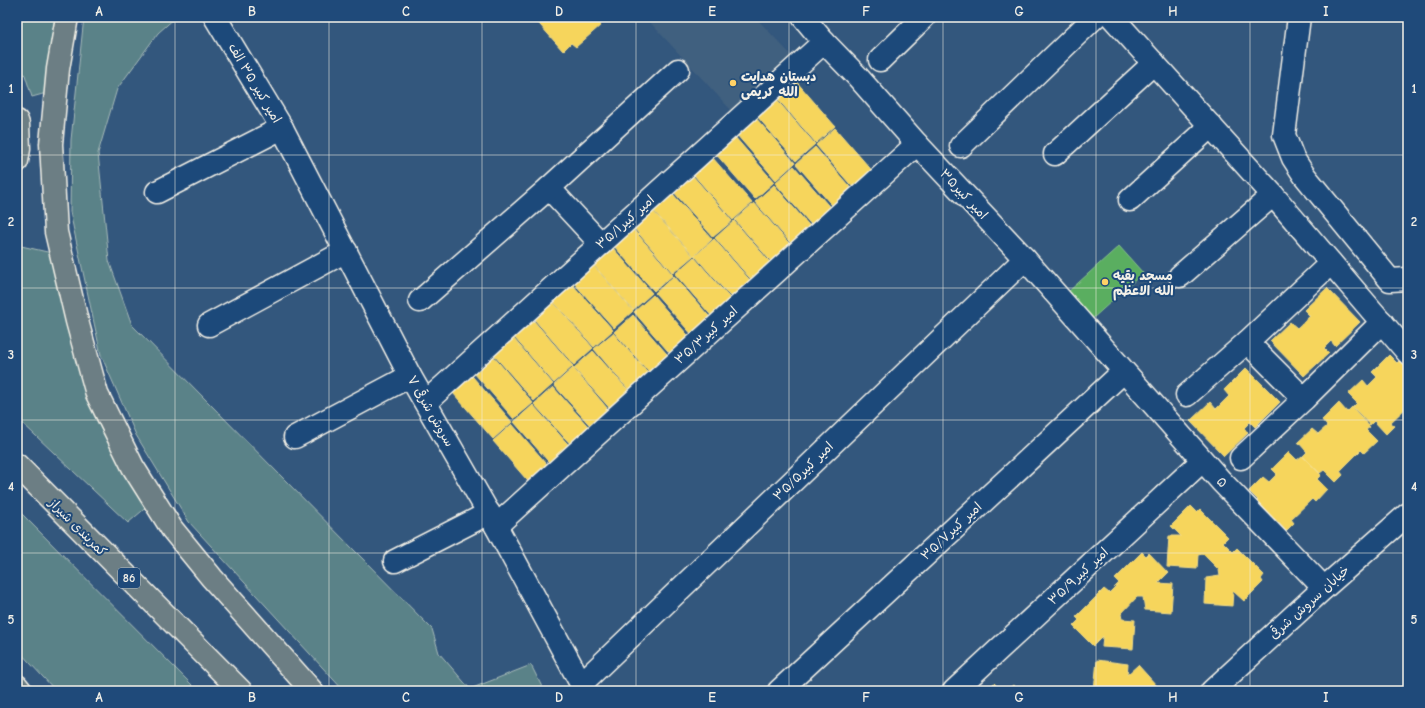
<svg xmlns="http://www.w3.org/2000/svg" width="1425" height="708" viewBox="0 0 1425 708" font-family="'Comic Neue','Playpen Sans Arabic',sans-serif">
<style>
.built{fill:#41607f}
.green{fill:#5a8288;stroke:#a7bab8}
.homes{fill:#f6d55c;stroke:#f5dd86}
.public{fill:#5aae61;stroke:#88c28a}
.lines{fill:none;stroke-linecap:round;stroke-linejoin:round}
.minor-casing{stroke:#f4f1e8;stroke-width:25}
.tertiary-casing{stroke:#f4f1e8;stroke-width:25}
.trunk-casing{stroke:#f4f1e8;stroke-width:25}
.minor{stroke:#1f4a7a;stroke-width:22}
.tertiary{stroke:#1f4a7a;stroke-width:22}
.trunk{stroke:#6c7e84;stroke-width:22}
.grid{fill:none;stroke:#f4f1e8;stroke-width:1;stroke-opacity:0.55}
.poi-dot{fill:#ffd166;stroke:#1f4a7a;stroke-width:1.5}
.labels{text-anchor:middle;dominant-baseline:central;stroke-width:4;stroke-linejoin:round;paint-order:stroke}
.shield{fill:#1f4a7a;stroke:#b4bfc7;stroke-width:1}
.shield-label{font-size:12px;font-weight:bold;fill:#f4f1e8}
.poi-label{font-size:13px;font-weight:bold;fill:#f4f1e8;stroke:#1f4a7a;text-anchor:start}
.street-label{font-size:13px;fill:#f4f1e8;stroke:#1f4a7a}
.neatline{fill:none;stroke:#f4f1e8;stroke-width:1.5}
.grid-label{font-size:13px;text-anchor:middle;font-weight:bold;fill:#f4f1e8}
</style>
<rect width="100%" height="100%" fill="#33577d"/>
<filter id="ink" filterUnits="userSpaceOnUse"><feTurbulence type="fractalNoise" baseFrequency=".025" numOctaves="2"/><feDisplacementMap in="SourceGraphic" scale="8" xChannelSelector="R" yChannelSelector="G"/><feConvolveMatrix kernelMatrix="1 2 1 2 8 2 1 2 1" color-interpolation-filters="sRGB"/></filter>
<g filter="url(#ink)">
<path class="built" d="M651,17H755L791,55L731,110L648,20Z"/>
<g class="green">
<path d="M17,17H60L50,92L32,97L25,75L17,66Z"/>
<path d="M84,17H176L158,33L117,89L98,153L109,261L132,325L432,629L439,653L470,689L531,665L544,691H344L189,522L136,435L101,355L70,212L71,140Z"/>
<path d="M17,245L56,254L149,505L128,523L17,418Z"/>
<path d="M17,509L198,691H56L17,649Z"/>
</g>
<g class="homes">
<path d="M533,17H595L601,25L576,47L571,43L563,51Z"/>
<path d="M795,80L835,126L816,143L776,97Z"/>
<path d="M775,98L815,144L796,161L756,115Z"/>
<path d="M755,117L795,163L776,180L736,134Z"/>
<path d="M835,128L875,174L856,191L816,145Z"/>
<path d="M734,136L774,182L755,199L715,153Z"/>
<path d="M815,147L855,193L836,210L796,164Z"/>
<path d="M712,157L752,203L733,220L693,174Z"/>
<path d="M794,166L834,212L815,229L775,183Z"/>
<path d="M692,175L732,221L713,237L673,191Z"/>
<path d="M774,185L814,231L795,248L755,202Z"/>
<path d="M672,193L712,239L694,256L653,210Z"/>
<path d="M754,203L794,249L775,266L735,220Z"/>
<path d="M652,210L693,256L673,273L633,227Z"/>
<path d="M734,221L774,267L755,284L715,238Z"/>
<path d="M632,228L673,275L654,291L613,245Z"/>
<path d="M714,239L754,285L735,302L695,256Z"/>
<path d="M612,247L652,293L633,310L593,264Z"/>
<path d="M694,257L734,303L715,320L675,274Z"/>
<path d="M593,265L633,311L614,328L573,282Z"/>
<path d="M674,276L714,322L695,338L655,293Z"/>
<path d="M572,284L613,330L594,347L553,301Z"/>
<path d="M1327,288L1360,322L1335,346L1331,341L1324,348L1329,353L1304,376L1270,341L1290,322L1297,328L1310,316L1304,310Z"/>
<path d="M653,295L693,341L674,358L634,312Z"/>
<path d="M553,302L593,348L574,365L534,319Z"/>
<path d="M633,315L673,361L654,378L614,332Z"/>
<path d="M533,320L573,366L554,383L514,337Z"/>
<path d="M613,333L653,379L634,396L594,349Z"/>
<path d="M513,338L553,384L534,401L494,355Z"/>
<path d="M593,351L634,397L615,414L574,368Z"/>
<path d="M1389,355L1397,363L1401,359L1408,366V406L1390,423L1394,426L1386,434L1374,421L1370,425L1353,407L1357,403L1348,394L1363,380L1368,386L1377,377L1372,372Z"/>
<path d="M493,356L533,403L514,419L474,373Z"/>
<path d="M573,368L613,415L595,431L554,385Z"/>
<path d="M1246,368L1280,402L1255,427L1250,422L1244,428L1248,433L1224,456L1190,421L1210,402L1216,409L1229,396L1224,390Z"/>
<path d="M472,376L512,422L493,439L453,393Z"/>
<path d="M553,387L594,433L575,449L534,404Z"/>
<path d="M1339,403L1347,412L1352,407L1370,427L1366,430L1377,441L1364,453L1361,450L1340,471L1343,475L1336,482L1324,470L1320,473L1303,456L1307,452L1298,442L1312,429L1318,434L1327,426L1322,420Z"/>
<path d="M533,405L574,451L554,468L514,422Z"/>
<path d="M512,424L553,471L533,487L493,441Z"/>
<path d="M1289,452L1297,460L1302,456L1321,475L1317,479L1327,489L1315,502L1312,499L1291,519L1294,523L1286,531L1274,518L1271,521L1254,504L1258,500L1249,491L1263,477L1269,482L1277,474L1272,469Z"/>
<path d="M1191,506L1197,512L1200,509L1228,537L1223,542L1233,552L1237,548L1264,575L1261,579L1263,582L1244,601L1233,591L1232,606L1205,604L1206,578L1220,576L1219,570L1203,554L1198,555L1197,569L1167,567L1169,536H1181L1171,526Z"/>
<path d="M1142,552L1146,556L1149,553L1168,573L1158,583L1173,584L1171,612L1145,610L1143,597H1137L1121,614L1122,619L1135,620L1133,649L1102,647L1103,636L1093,646L1073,626L1079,620L1076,617L1104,589L1109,593L1119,583L1115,579Z"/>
<path d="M1097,660L1128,664L1127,675L1138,665L1157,686L1151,691L1094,690Z"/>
<path d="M994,683L1002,691H986Z"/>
<path d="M1013,685L1018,691H1006Z"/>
</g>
<path class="public" d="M1119,246L1143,273L1092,319L1068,292Z"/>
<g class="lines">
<g class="minor-casing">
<g id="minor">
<path d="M215,17L282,128L410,376L496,526L585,691"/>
<path d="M1112,17L1273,195L1408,353"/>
<path d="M1299,17L1284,135L1293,158L1304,175L1390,280L1408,279"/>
<path d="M880,60L924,17"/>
<path d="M961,146L1095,17"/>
<path d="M1055,154L1154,63"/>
<path d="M549,188L601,244"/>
<path d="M157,192L282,128"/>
<path d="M1130,200L1211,126"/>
<path d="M1180,276L1273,195"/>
<path d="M420,301L549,188L678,70"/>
<path d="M209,325L346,251"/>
<path d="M1247,342L1304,399"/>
<path d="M1187,395L1247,342L1331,263"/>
<path d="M426,402L824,42"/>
<path d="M295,437L410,376"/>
<path d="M1241,458L1304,399L1382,322"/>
<path d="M496,526L917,144"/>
<path d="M395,561L489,513"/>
<path d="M581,684L1025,259"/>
<path d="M779,691L1123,372"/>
<path d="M954,691L1202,461"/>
</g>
</g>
<g class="tertiary-casing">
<g id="tertiary">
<path d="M803,17L824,42L857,76L917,144L1025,259L1221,481L1324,588"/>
<path d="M1212,691L1324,588L1408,514"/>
</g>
</g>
<g class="trunk-casing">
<g id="trunk">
<path d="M67,17L58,69L51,144L56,232L77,321L97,394L133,467L172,529L212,578L312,691"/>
<path d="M17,121L18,124L19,149L17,161"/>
<path d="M17,465L241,691"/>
<path d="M17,686L21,691"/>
</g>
</g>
<use href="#minor" class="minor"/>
<use href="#tertiary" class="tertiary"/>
<use href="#trunk" class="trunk"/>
</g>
</g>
<path class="grid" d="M175,17V691M329,17V691M482,17V691M636,17V691M789,17V691M943,17V691M1096,17V691M1250,17V691M17,155H1408M17,288H1408M17,420H1408M17,553H1408"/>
<g class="poi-dot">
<circle cx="733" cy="83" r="4"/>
<circle cx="1105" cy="282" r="4"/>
</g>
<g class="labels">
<rect class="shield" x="118" y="568" width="22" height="20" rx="3"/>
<g class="shield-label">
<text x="129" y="578">86</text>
</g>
<g class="poi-label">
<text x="741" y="76">دبستان هدایت<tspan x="741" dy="15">الله کریمی</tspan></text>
<text x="1113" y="275">مسجد بقیه<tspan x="1113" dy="15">الله الاعظم</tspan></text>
</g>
<g class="street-label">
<text transform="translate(255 83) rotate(59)">امیر کبیر ۳۵ الف</text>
<text transform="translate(964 194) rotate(47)">امیر کبیر۳۵</text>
<text transform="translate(625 222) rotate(-42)">امیر کبیر۳۵/۱</text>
<text transform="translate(706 335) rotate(-42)">امیر کبیر۳۵/۳</text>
<text transform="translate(431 411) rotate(60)">سروش شرقی ۷</text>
<text transform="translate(803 471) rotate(-44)">امیر کبیر۳۵/۵</text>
<text transform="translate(1222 482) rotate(47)">۵</text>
<text transform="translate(78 527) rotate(45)">کمربندی شیراز</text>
<text transform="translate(951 531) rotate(-43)">امیر کبیر۳۵/۷</text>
<text transform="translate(1078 576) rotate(-43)">امیر کبیر۳۵/۹</text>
<text transform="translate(1309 602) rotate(-42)">خیابان سروش شرقی</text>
</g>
</g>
<rect width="1425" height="708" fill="none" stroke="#1f4a7a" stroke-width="44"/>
<rect x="22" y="22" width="1381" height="664" class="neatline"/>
<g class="grid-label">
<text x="99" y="16">A</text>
<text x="252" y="16">B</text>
<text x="406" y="16">C</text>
<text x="559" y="16">D</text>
<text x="712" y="16">E</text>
<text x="866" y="16">F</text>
<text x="1019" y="16">G</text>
<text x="1173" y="16">H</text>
<text x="1326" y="16">I</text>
<text x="11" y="93">1</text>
<text x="1414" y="93">1</text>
<text x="11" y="226">2</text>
<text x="1414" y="226">2</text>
<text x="11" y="359">3</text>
<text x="1414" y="359">3</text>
<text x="11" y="491">4</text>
<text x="1414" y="491">4</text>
<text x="11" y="624">5</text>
<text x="1414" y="624">5</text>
<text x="99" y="702">A</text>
<text x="252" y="702">B</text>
<text x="406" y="702">C</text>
<text x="559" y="702">D</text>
<text x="712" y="702">E</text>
<text x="866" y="702">F</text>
<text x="1019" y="702">G</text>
<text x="1173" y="702">H</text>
<text x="1326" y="702">I</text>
</g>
</svg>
